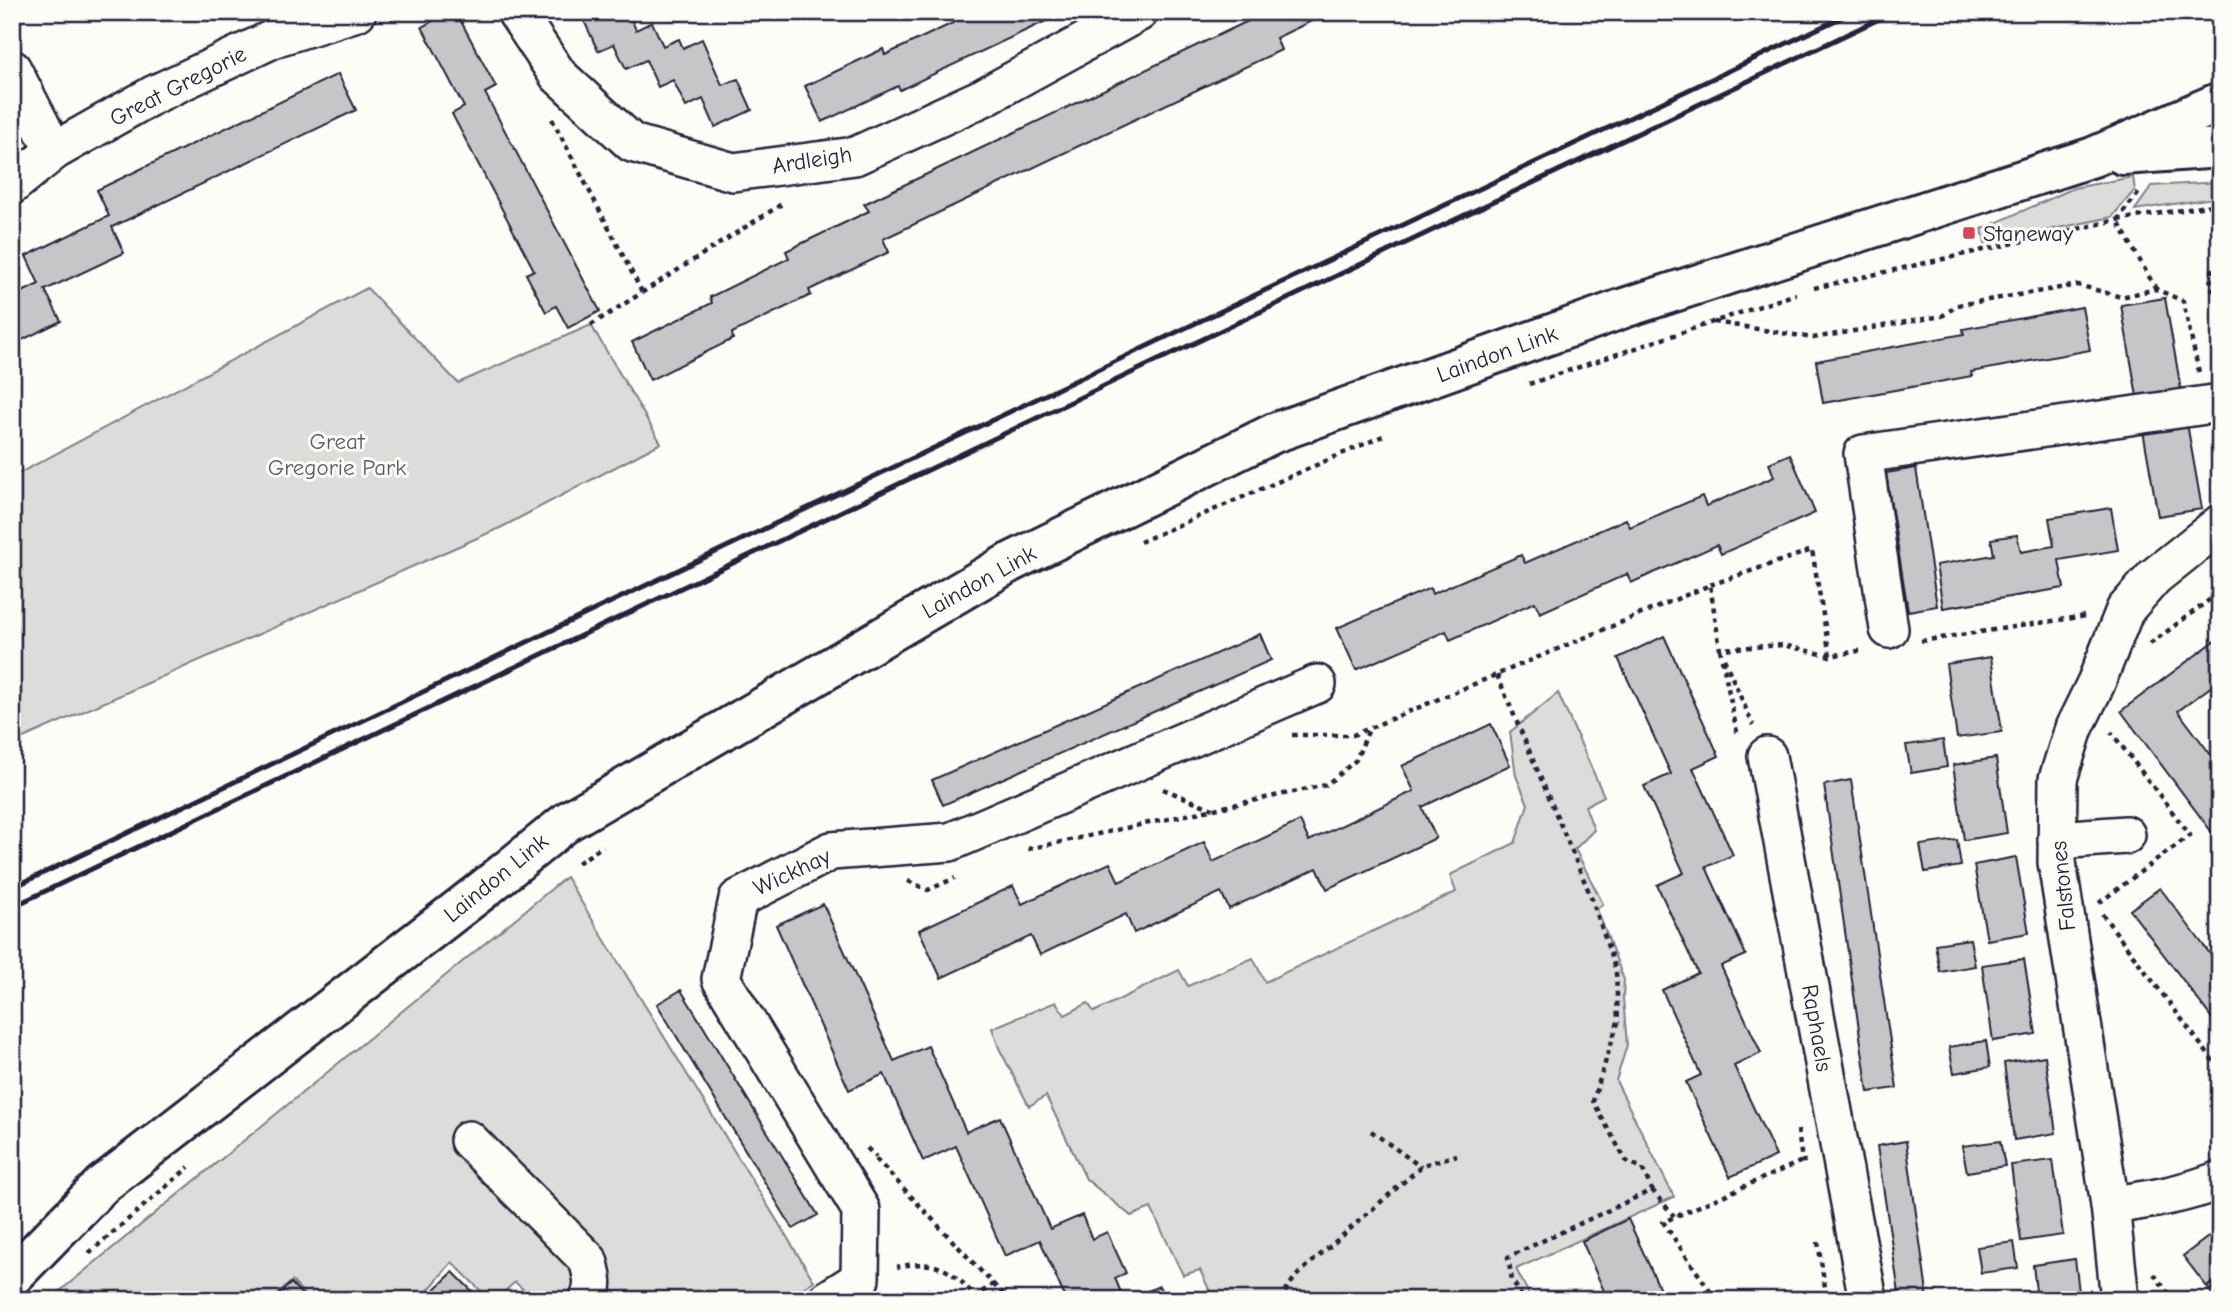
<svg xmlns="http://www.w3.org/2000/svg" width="2232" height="1312" viewBox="0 0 2232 1312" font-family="'Comic Neue',sans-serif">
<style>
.green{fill:#dddcdb;stroke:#807f8b;stroke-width:2}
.building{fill:#c6c6c8;stroke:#22223b;stroke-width:2}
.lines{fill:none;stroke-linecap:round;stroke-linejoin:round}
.minor-casing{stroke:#22223b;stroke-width:42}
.major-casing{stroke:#22223b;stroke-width:44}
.path{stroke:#22223b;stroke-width:4.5;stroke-dasharray:5 5;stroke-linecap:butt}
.minor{stroke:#fdfcf7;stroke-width:37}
.major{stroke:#fdfcf7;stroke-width:38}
.rail{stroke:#22223b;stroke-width:5}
.poi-dot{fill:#d1495b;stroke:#fdfcf7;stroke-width:2.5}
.labels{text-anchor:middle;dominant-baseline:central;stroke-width:6;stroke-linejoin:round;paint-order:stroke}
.street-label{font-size:23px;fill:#22223b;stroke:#fdfcf7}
.poi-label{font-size:23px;fill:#22223b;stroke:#fdfcf7;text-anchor:start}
.park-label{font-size:23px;fill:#5a5a6b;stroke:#fdfcf7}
</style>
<rect width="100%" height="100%" fill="#fdfcf7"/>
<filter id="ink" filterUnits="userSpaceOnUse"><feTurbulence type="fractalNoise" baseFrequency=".0143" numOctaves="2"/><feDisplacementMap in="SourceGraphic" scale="14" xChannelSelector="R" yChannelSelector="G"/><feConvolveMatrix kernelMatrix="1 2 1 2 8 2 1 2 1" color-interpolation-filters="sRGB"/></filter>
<g filter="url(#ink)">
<g class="green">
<path d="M2133,177L2135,190L2112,217L1985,243L1982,229L2074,188Z"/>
<path d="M2220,182V197L2135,210L2152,186Z"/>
<path d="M367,288L458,383L591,325L661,443L502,527L12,743V477Z"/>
<path d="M1558,693L1604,796L1585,806L1594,830L1575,849L1603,904L1597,909L1624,980L1623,998L1627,1045L1616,1081L1674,1197L1516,1269L1532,1300H1214L1200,1270L1183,1275L1151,1208L1131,1216L1086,1179L1046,1096L1029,1106L999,1048L992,1028L1056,1002L1065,1015L1088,1003L1094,1012L1179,970L1188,986L1253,958L1265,982L1456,892L1450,875L1515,843L1528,804L1516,776L1510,732Z"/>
<path d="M566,877L814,1281L784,1300H535L515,1282L495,1300H490L452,1262L420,1300H310L292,1281L271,1300H49Z"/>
</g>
<g class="building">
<path d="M449,12H456L496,87L485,93L600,311L568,328L556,306L546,312L526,274L534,270L452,114L464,107L422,27Z"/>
<path d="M580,12H628L636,30L652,22L663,46L679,39L683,48L702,39L722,85L738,79L752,110L715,127L703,99L686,107L673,80L658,87L646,60L626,69L614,44L598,51Z"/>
<path d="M976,12H1065L900,90L898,86L822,122L805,86L883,49L885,55Z"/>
<path d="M1267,12H1330L1276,38L1281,50L883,239L889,252L809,290L811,295L732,333L733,339L650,380L632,342L712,303L710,297L789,258L786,251L869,211L864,204Z"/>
<path d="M338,74L356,110L112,227L124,253L45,290L61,321L12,345V297L39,284L26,256L109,216L97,190Z"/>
<path d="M2165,298L2202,509L2158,516L2121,305Z"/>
<path d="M2082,307L2090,350L1971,372L1972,376L1823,403L1816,361L1964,334L1963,329Z"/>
<path d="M1790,454L1815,513L1721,554L1717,545L1631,583L1627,574L1540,613L1535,602L1450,640L1446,631L1356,670L1337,628L1430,588L1432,594L1521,555L1525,563L1626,519L1630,527L1702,496L1706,506L1774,477L1769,463Z"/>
<path d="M1916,468L1937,606L1908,611L1886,473Z"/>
<path d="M2111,508L2118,550L2059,560L2064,588L1943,608L1936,565L1994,555L1991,539L2017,535L2021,552L2054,546L2049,518Z"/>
<path d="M1260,634L1271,660L943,805L932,780Z"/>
<path d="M1664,636L1719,756L1693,768L1733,855L1706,867L1746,955L1721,966L1761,1053L1734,1066L1776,1156L1730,1177L1686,1082L1701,1075L1662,990L1698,973L1657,885L1684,873L1644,786L1671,774L1618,658Z"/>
<path d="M2220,637V680L2178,711L2220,767V843L2121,711Z"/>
<path d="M1991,657L2002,732L1957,738L1946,664Z"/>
<path d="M1491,724L1510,765L1422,807L1436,838L1327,889L1317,868L1229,909L1221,892L1134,933L1126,914L1040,955L1031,936L941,978L919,930L1013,886L1022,904L1110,863L1119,882L1204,842L1213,862L1300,821L1309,841L1414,791L1402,766Z"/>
<path d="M1943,740L1947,767L1911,773L1906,745Z"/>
<path d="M1996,758L2007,833L1964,840L1953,765Z"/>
<path d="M1851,780L1897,1088L1868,1092L1824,785Z"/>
<path d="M1957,840L1961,866L1925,872L1920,845Z"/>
<path d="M2016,857L2029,933L1987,940L1974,865Z"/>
<path d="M2160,888L2220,967V1029L2130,910Z"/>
<path d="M823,904L894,1061L928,1046L966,1132L1000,1117L1050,1229L1082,1215L1092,1239L1107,1232L1126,1273L1115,1278L1124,1300H1066L1040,1240L1005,1256L956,1146L923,1161L884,1074L849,1090L776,925Z"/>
<path d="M1970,939L1975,966L1940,972L1935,944Z"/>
<path d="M2024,959L2036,1034L1993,1041L1982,965Z"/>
<path d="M681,990L818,1215L793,1229L657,1004Z"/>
<path d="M1986,1041L1990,1067L1954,1073L1949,1047Z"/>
<path d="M2045,1056L2056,1133L2014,1140L2004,1063Z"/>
<path d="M1906,1141L1928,1300H1900L1877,1146Z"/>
<path d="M2000,1141L2005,1166L1967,1172L1962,1146Z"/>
<path d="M2053,1160L2063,1235L2021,1241L2011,1165Z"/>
<path d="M1628,1219L1665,1300H1608L1582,1241Z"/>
<path d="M2220,1228V1277L2207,1287L2183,1256Z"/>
<path d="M2014,1242L2018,1268L1981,1273L1977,1247Z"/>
<path d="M2075,1259L2080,1300H2037L2033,1265Z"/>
<path d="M453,1272L481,1300H424Z"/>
<path d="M2220,1277V1300H2216L2207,1287Z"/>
<path d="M291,1283L307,1300H273Z"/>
<path d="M1159,1286L1166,1300H1128Z"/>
<path d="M928,1289L933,1300H904Z"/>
</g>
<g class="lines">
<g class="minor-casing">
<g id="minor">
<path d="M516,12L558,75L632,143L733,172L855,156L984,97L1139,12"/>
<path d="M12,69L54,151"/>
<path d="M12,185L54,151L153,95L277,37L357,12"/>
<path d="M1889,629L1863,454L2213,404L2220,407"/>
<path d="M1767,756L1868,1300"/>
<path d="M2057,840L2126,835"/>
<path d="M469,1140L588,1260C592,1274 596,1286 588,1300"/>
<path d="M2110,1205C2148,1200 2183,1195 2220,1180"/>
<path d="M827,1300L860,1279L861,1210L721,979L738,899L831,851L950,842L1317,684"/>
<path d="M2120,1300L2110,1205L2057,862L2058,779L2074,728L2096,683L2125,610L2154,577L2220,524"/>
</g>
</g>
<g class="major-casing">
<g id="major">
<path d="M2123,155L2220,148"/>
<path d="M12,1277L102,1185L484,889L568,821L1009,563L1274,433L1624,308L2093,157L2220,102"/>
</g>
</g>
<g class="path">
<path d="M390,19L406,12"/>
<path d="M552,119L642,292"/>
<path d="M2220,262L2213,266L2210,284L2220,303"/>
<path d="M1814,288L2117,220L2141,190"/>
<path d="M2156,289L2117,220L2220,204"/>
<path d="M1714,322L1813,338L1942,316L1958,305L2078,285L2121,297L2156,289L2183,301L2199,372"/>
<path d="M591,325L785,202"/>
<path d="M1529,384L1796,294"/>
<path d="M2212,439L2220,489"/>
<path d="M1140,542L1385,435"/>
<path d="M1710,585L1812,550L1830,656"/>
<path d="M1921,641L2086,616"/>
<path d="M2150,644L2220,592"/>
<path d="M1720,649L1738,737"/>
<path d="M1724,659L1753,725"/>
<path d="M1497,675L1592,899L1616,971L1618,1022L1593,1101L1626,1161L1642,1168L1652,1190L1508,1257L1512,1280L1524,1300"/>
<path d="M1292,735H1353L1710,585L1720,649L1783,645L1830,656L1864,650"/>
<path d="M1163,789L1213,809"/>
<path d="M1028,849L1326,785L1356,760L1369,729"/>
<path d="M578,863L603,846"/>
<path d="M908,881L928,890L955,878"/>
<path d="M2099,903L2190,835L2111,732"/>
<path d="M2102,914L2220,1070"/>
<path d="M1798,1130L1802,1161H1807"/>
<path d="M1371,1131L1421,1167"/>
<path d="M867,1148L876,1157"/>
<path d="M876,1159L993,1284L975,1297C952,1268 934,1259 897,1267"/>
<path d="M1652,1190L1674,1216"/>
<path d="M1818,1242L1827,1300"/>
<path d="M89,1253L189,1167"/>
<path d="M2154,1274L2173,1300"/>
<path d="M993,1284L1009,1300"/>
<path d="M1279,1300L1296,1276L1423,1165L1457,1155"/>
<path d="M1716,1300L1663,1222L1802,1161"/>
</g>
<use href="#minor" class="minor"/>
<use href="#major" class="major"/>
<g class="rail">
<path d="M12,888L1160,340L1853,12"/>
<path d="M12,907L1167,356L1894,12"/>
</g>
</g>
</g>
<rect class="poi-dot" x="1962" y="226" width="14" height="14" rx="3.5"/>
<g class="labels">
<g class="street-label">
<text transform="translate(178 86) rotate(-27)">Great Gregorie</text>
<text transform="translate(812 160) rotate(-9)">Ardleigh</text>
<text transform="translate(1497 354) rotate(-20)">Laindon Link</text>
<text transform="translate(979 582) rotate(-29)">Laindon Link</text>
<text transform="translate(792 872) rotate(-25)">Wickhay</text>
<text transform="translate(496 878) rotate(-39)">Laindon Link</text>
<text transform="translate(2063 886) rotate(-96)">Falstones</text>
<text transform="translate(1817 1028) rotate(80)">Raphaels</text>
</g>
<g class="poi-label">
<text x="1983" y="233">Staneway</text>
</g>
<g class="park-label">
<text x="337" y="441">Great<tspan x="337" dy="26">Gregorie Park</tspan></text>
</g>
</g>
<rect width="2232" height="1312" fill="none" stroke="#fdfcf7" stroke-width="42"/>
<rect x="21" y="21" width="2190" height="1270" fill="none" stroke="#22223b" stroke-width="2.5" filter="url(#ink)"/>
</svg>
